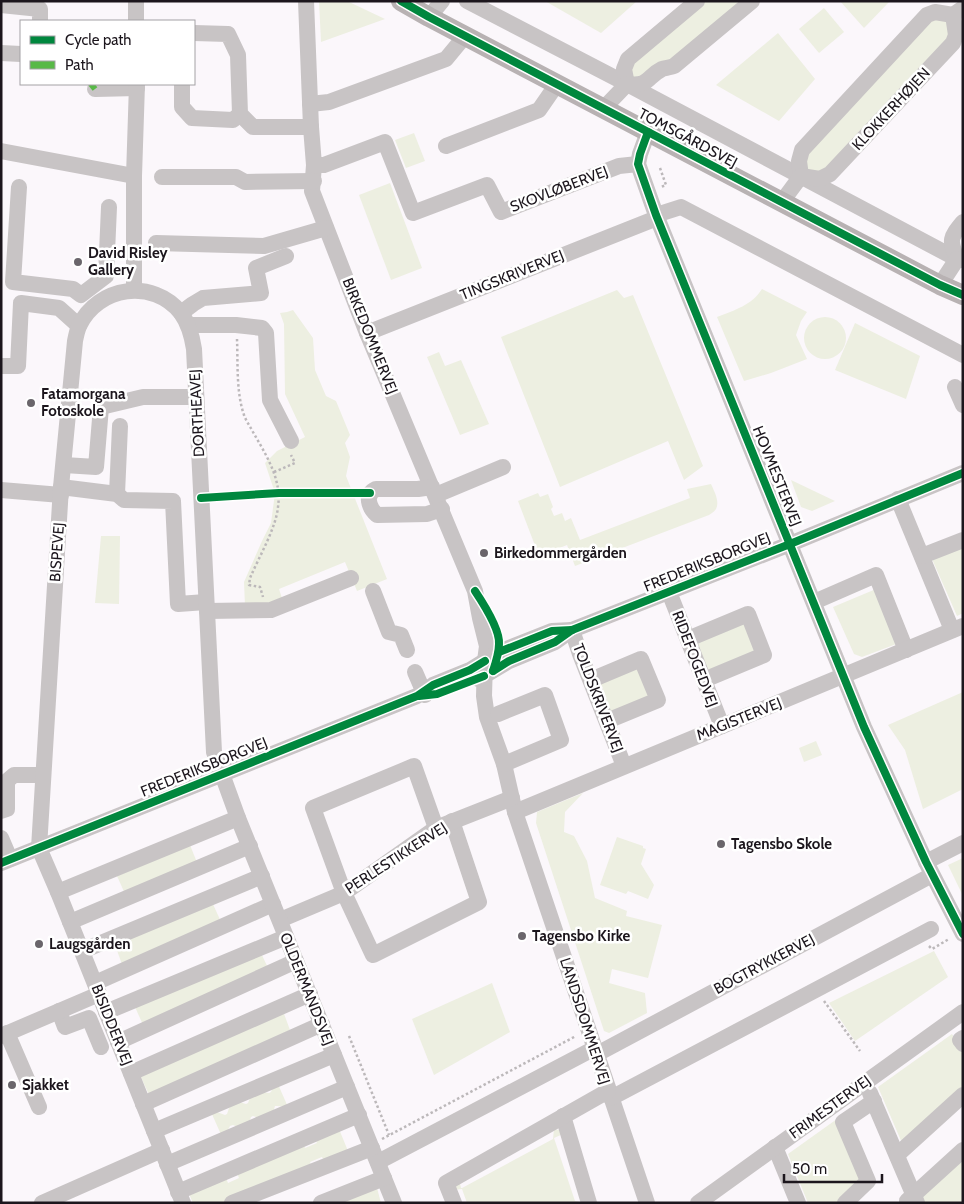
<svg xmlns="http://www.w3.org/2000/svg" width="964" height="1204" viewBox="0 0 964 1204" font-family="Cabin,sans-serif">
<style>
.green{fill:#edefe1}
.lines{fill:none;stroke-linecap:round;stroke-linejoin:round}
.path{stroke:#bcb8ba;stroke-width:2.5;stroke-dasharray:2.5 2.5;stroke-linecap:butt}
.minor{stroke:#c8c4c5;stroke-width:16}
.major{stroke:#b8b2b3;stroke-width:20}
.quiet{stroke:#58b947;stroke-width:6;stroke-dasharray:12 6;stroke-linecap:butt}
.cycleway-casing{stroke:#fff;stroke-width:11}
.cycleway{stroke:#00873e;stroke-width:8}
.poi-dot{fill:#6a656b;stroke:#fff;stroke-width:2}
.labels{text-anchor:middle;dominant-baseline:central;stroke-width:5;stroke-linejoin:round;paint-order:stroke}
.street-label{font-size:15px;fill:#1c161d;stroke:#fff}
.poi-label{font-size:15px;font-weight:bold;fill:#1c161d;stroke:#fff;text-anchor:start}
</style>
<rect width="100%" height="100%" fill="#fbf7fb"/>
<g class="green">
<path d="M319,1H347L385,19L321,42Z"/>
<path d="M545,1H637L601,33Z"/>
<path d="M704,1H744L674,60L640,78L631,81V68L635,60Z"/>
<path d="M840,1H890L864,28Z"/>
<path d="M824,8L844,32L819,53L799,29Z"/>
<path d="M934,18L947,19L949,40L828,169L820,172H806V161L809,152Z"/>
<path d="M778,33L815,79L779,121L716,85Z"/>
<path d="M414,133L425,161L406,168L395,140Z"/>
<path d="M390,183L422,268L391,280L359,195Z"/>
<path d="M762,289L807,312L801,321L796,335L807,359L771,373L744,381L717,317C735,310 752,305 762,289Z"/>
<path d="M617,290L624,298L633,295L703,466L684,480L668,441L560,487L501,337Z"/>
<path d="M293,310L313,338L315,370L326,396L336,401L350,435L345,443L350,457L346,476L387,579L357,591L345,562L279,589L283,601L245,606L244,582L262,541L271,523L275,493L265,463L277,451L305,437L285,394L284,324L280,313L287,312Z"/>
<circle cx="825" cy="338" r="21"/>
<path d="M855,323L920,356L906,399L835,370Z"/>
<path d="M439,352L445,366L461,360L489,424L460,435L427,357Z"/>
<path d="M791,480L835,501L812,511L801,507Z"/>
<path d="M711,484C714,491 720,501 716,509C715,511 712,513 709,515L575,566L567,545L539,556L518,501L538,493L540,497L548,494L553,507L551,509L554,516L562,513L565,521L571,518L580,540L690,498L687,489Z"/>
<path d="M101,536H120L119,604L95,603Z"/>
<path d="M963,545V613L957,616L932,559Z"/>
<path d="M876,589L899,643L862,657L854,654L833,607Z"/>
<path d="M747,619L761,651L707,673L694,640Z"/>
<path d="M640,663L655,698L610,715L596,681Z"/>
<path d="M963,692V789L923,809L905,750L888,725Z"/>
<path d="M816,741L822,755L804,762L799,748Z"/>
<path d="M583,793L565,812L564,832L574,836L587,861L595,898L627,911L626,916L662,925L648,978L612,969L609,983L645,993L647,1013L609,1033L604,1031L536,823L537,812Z"/>
<path d="M617,837L643,846V848L646,849L641,864L654,885L648,899L628,891L626,894L600,885Z"/>
<path d="M190,845L198,865L126,896L117,876Z"/>
<path d="M963,858V896L948,865Z"/>
<path d="M212,902L222,924L123,967L115,945Z"/>
<path d="M260,951L269,970L144,1027L135,1007Z"/>
<path d="M934,951L948,977L855,1041L829,1003Z"/>
<path d="M492,983L510,1032L434,1075L412,1019Z"/>
<path d="M283,1011L290,1030L150,1097L140,1075Z"/>
<path d="M952,1034L963,1052V1086L902,1143L878,1087Z"/>
<path d="M277,1082L288,1107L277,1106H275L273,1113L259,1118L253,1116L251,1117L249,1123L238,1127L233,1125L230,1126L223,1139L211,1112H217L225,1115L227,1114L229,1108L234,1103L239,1102L246,1104L248,1103L250,1098L263,1092L269,1093L271,1092L273,1087Z"/>
<path d="M837,1119L864,1177L838,1203H808L788,1154Z"/>
<path d="M339,1129L348,1151L324,1161L322,1157L310,1162L311,1165L221,1203H193L189,1194L226,1178L228,1183L239,1178L237,1173L304,1145L305,1148L317,1143L315,1139Z"/>
<path d="M554,1129L559,1130L563,1134L554,1138L575,1201L586,1203H467L462,1189L452,1190L459,1179L461,1188H462L553,1139Z"/>
<path d="M963,1160V1203H924L922,1197Z"/>
<path d="M377,1188L381,1203H340Z"/>
</g>
<g class="lines">
<g class="path">
<path d="M660,168L666,185L661,187"/>
<path d="M237,339C238,363 236,392 244,415C246,421 250,426 253,432C266,455 282,479 278,507C276,528 259,557 250,578L249,585L260,587L263,597"/>
<path d="M274,472L295,463L291,455"/>
<path d="M929,946L932,949L949,939"/>
<path d="M824,1001L860,1051"/>
<path d="M349,1036L389,1135"/>
<path d="M382,1139L576,1036"/>
</g>
<g class="minor">
<path d="M306,1L311,127L314,165L312,191L367,333L475,591L480,618L487,646L485,661L484,696L487,717L504,764L515,812L647,1203"/>
<path d="M467,1L627,84L957,259"/>
<path d="M1,5L40,9V21"/>
<path d="M429,17L442,1"/>
<path d="M136,21V1"/>
<path d="M194,33L228,34L238,55L240,114L253,127H311"/>
<path d="M1,53L21,54"/>
<path d="M182,84V107L192,118L233,120L240,114"/>
<path d="M627,84L624,69L628,59L697,1"/>
<path d="M95,89L137,88"/>
<path d="M310,104L329,102L446,59L465,36"/>
<path d="M603,109L627,84C650,87 646,77 662,69C666,68 671,67 674,66L752,1"/>
<path d="M648,132L640,154L638,164L656,215L864,727L926,862L963,934"/>
<path d="M446,146L539,110L557,84"/>
<path d="M1,151L134,176"/>
<path d="M314,165H324L385,142L413,213L487,185L501,212L619,166L638,164"/>
<path d="M801,176L799,161L802,150L927,15L935,12L953,15"/>
<path d="M162,177H236L245,182L314,181"/>
<path d="M19,187L13,282L73,289L81,295L106,276L109,207"/>
<path d="M781,203L801,176L820,179L830,174L953,43L956,35L953,15L963,8"/>
<path d="M656,215L681,207L963,355"/>
<path d="M156,243L264,246L326,228"/>
<path d="M957,259C949,239 950,238 963,222"/>
<path d="M940,285L957,259L963,260"/>
<path d="M134,290V176L137,84"/>
<path d="M181,313L193,304L203,298L261,293L256,268L286,256"/>
<path d="M188,325H236L262,328L266,333L270,400L291,441"/>
<path d="M367,333L657,218"/>
<path d="M1,366H18L21,303L59,308L79,326"/>
<path d="M955,387L963,405"/>
<path d="M64,465L96,467L101,407L143,397H196"/>
<path d="M61,487L117,494L124,500L173,501L178,604L206,602"/>
<path d="M432,487L418,489H376C364,494 369,508 377,515L427,514L442,509"/>
<path d="M1,490L61,495"/>
<path d="M117,494L120,426"/>
<path d="M436,495L503,467"/>
<path d="M898,499L952,630"/>
<path d="M922,556L963,540"/>
<path d="M373,591L389,632L401,635L407,650"/>
<path d="M669,592L722,726"/>
<path d="M814,602L876,575L906,650"/>
<path d="M207,611L271,610L351,578"/>
<path d="M572,630L580,654L624,766"/>
<path d="M688,639L748,614L764,655L704,680"/>
<path d="M415,672L425,695"/>
<path d="M478,679L484,676L509,661L555,642L572,630L790,544L963,473"/>
<path d="M591,680L641,659L658,700L607,721"/>
<path d="M498,714L545,695L561,740L504,764"/>
<path d="M1,811L7,809V781L14,775H43"/>
<path d="M515,812L963,626"/>
<path d="M436,828L414,766L313,808L344,893L373,955L479,902L452,821"/>
<path d="M1,838L10,859"/>
<path d="M926,862L963,843"/>
<path d="M1,863L417,696L433,685L470,670L499,652L552,631L572,630"/>
<path d="M58,892L238,818"/>
<path d="M280,920L344,893L436,828L512,798"/>
<path d="M70,922L250,846"/>
<path d="M82,951L262,876"/>
<path d="M95,983L273,904"/>
<path d="M59,1011L65,1027L89,1018L101,1047"/>
<path d="M106,1012L286,937"/>
<path d="M7,1033L39,1107"/>
<path d="M1,1036L99,994"/>
<path d="M963,1038L960,1040L963,1044"/>
<path d="M118,1042L296,961"/>
<path d="M597,1054L932,875"/>
<path d="M131,1073L310,994"/>
<path d="M870,1093L917,1203"/>
<path d="M611,1098L931,929"/>
<path d="M143,1104L322,1024"/>
<path d="M563,1116L589,1203"/>
<path d="M154,1131L334,1055"/>
<path d="M775,1147L798,1203"/>
<path d="M897,1155L963,1095"/>
<path d="M378,1162L595,1048"/>
<path d="M167,1164L347,1087"/>
<path d="M178,1192L359,1115"/>
<path d="M907,1201L963,1150"/>
<path d="M42,1203L162,1150"/>
<path d="M183,1203L58,892L39,848L61,487L75,341C76,336 77,331 79,326C98,286 153,278 181,313C189,324 192,336 194,349L214,752L238,818L394,1203"/>
<path d="M232,1203L372,1148"/>
<path d="M321,1203L384,1178"/>
<path d="M454,1203L446,1183L608,1091"/>
<path d="M698,1203L963,1012"/>
<path d="M845,1203L868,1181L843,1122L874,1101"/>
</g>
<path class="major" d="M401,1L429,17L940,285L963,295"/>
<path class="quiet" d="M91,84L95,89"/>
<g class="cycleway-casing">
<g id="cycleway">
<path d="M401,1L429,17L940,285L963,295"/>
<path d="M648,132L640,154L638,164L656,215L864,727L926,862L963,934"/>
<path d="M201,498L279,493H370"/>
<path d="M475,591C483,603 500,630 499,644C499,653 496,662 493,671"/>
<path d="M499,652L552,631L572,630"/>
<path d="M493,671L509,661L555,642L572,630L790,544L963,473"/>
<path d="M419,696L437,694L484,676"/>
<path d="M1,863L417,696L433,685L470,670L485,661"/>
</g>
</g>
<use href="#cycleway" class="cycleway"/>
</g>
<g class="poi-dot">
<circle cx="78" cy="262" r="5"/>
<circle cx="31" cy="403" r="5"/>
<circle cx="484" cy="553" r="5"/>
<circle cx="721" cy="844" r="5"/>
<circle cx="522" cy="936" r="5"/>
<circle cx="39" cy="944" r="5"/>
<circle cx="12" cy="1085" r="5"/>
</g>
<g class="labels">
<g class="street-label">
<text transform="translate(891 109) rotate(-47)">KLOKKERHØJEN</text>
<text transform="translate(688 138) rotate(28)">TOMSGÅRDSVEJ</text>
<text transform="translate(559 189) rotate(-21)">SKOVLØBERVEJ</text>
<text transform="translate(512 275) rotate(-22)">TINGSKRIVERVEJ</text>
<text transform="translate(370 336) rotate(68)">BIRKEDOMMERVEJ</text>
<text transform="translate(197 413) rotate(-93)">DORTHEAVEJ</text>
<text transform="translate(777 476) rotate(68)">HOVMESTERVEJ</text>
<text transform="translate(57 552) rotate(-86)">BISPEVEJ</text>
<text transform="translate(707 562) rotate(-22)">FREDERIKSBORGVEJ</text>
<text transform="translate(695 659) rotate(69)">RIDEFOGEDVEJ</text>
<text transform="translate(598 698) rotate(69)">TOLDSKRIVERVEJ</text>
<text transform="translate(739 719) rotate(-22)">MAGISTERVEJ</text>
<text transform="translate(204 767) rotate(-22)">FREDERIKSBORGVEJ</text>
<text transform="translate(396 858) rotate(-33)">PERLESTIKKERVEJ</text>
<text transform="translate(764 964) rotate(-28)">BOGTRYKKERVEJ</text>
<text transform="translate(307 989) rotate(68)">OLDERMANDSVEJ</text>
<text transform="translate(585 1021) rotate(72)">LANDSDOMMERVEJ</text>
<text transform="translate(112 1025) rotate(68)">BISIDDERVEJ</text>
<text transform="translate(830 1107) rotate(-36)">FRIMESTERVEJ</text>
</g>
<g class="poi-label">
<text x="88" y="253">David Risley<tspan x="88" dy="17">Gallery</tspan></text>
<text x="41" y="394">Fatamorgana<tspan x="41" dy="17">Fotoskole</tspan></text>
<text x="494" y="553">Birkedommergården</text>
<text x="731" y="844">Tagensbo Skole</text>
<text x="532" y="936">Tagensbo Kirke</text>
<text x="49" y="944">Laugsgården</text>
<text x="22" y="1085">Sjakket</text>
</g>
</g>
<rect width="964" height="1204" fill="none" stroke="#1c161d" stroke-width="5"/>
<rect x="20" y="20" width="175" height="65" fill="#ffffff" stroke="#a4a2a5"/>
<rect x="30" y="36" width="25" height="8" fill="#00873e" stroke="#a4a2a5"/>
<text x="65" y="45" font-size="15" fill="#1c161d">Cycle path</text>
<rect x="30" y="61" width="25" height="8" fill="#58b947" stroke="#a4a2a5"/>
<text x="65" y="70" font-size="15" fill="#1c161d">Path</text>
<path d="M784 1174v8h98v-8" fill="none" stroke="#1c161d" stroke-width="2.5"/>
<text x="792" y="1174" font-size="15" fill="#1c161d" stroke="#ffffff" stroke-width="4" paint-order="stroke">50 m</text>
</svg>
